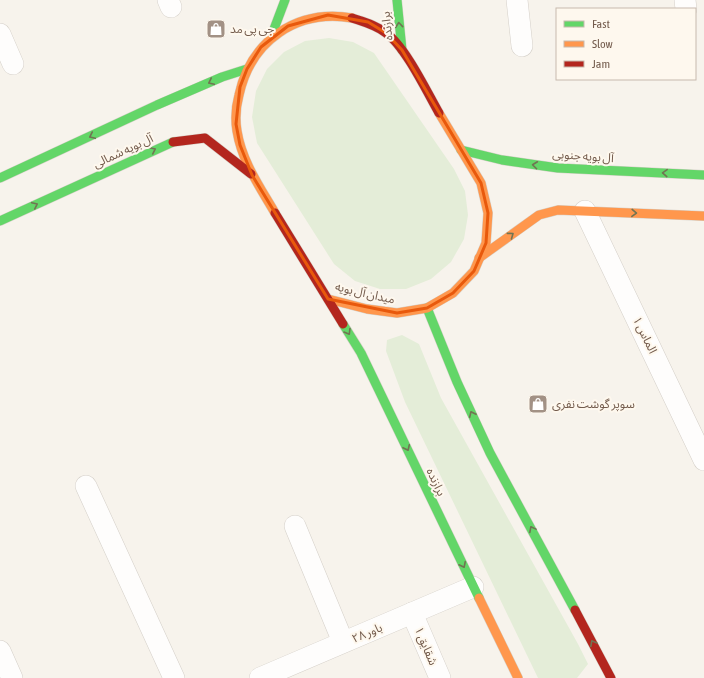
<svg xmlns="http://www.w3.org/2000/svg" width="704" height="678" viewBox="0 0 704 678" font-family="'Asap Condensed','Noto Sans Arabic',sans-serif">
<style>
.green{fill:#e4edd8}
.lines{fill:none;stroke-linecap:round;stroke-linejoin:round}
.street-casing{stroke:#d4cfc8;stroke-width:22}
.fast-casing{stroke:#d6d0c8;stroke-width:10}
.slow-casing{stroke:#d6d0c8;stroke-width:10}
.jam-casing{stroke:#d6d0c8;stroke-width:10}
.street{stroke:#fefdfc;stroke-width:21}
.fast{stroke:#63d668;stroke-width:9}
.slow{stroke:#ff974d;stroke-width:9}
.jam{stroke:#b3261e;stroke-width:9}
.oneway{stroke:#717452}
.marked{fill:none;stroke:#e8590c;stroke-width:3;stroke-linejoin:round}
.labels{text-anchor:middle;dominant-baseline:central;stroke-width:4;stroke-linejoin:round;paint-order:stroke}
.street-label{font-size:12px;fill:#745c4d;stroke:#fef8ee}
.poi-label{font-size:12px;fill:#745c4d;stroke:#fef8ee;text-anchor:start}
</style>
<rect width="100%" height="100%" fill="#f7f3ec"/>
<g class="green">
<path d="M329,38L353,42L374,53L454,169L465,191L468,215L464,239L451,262L431,279L406,289H380L355,281L334,264L257,143L252,117L256,91L267,69L284,52L305,41Z"/>
<path d="M402,335L419,344L441,398L578,644L588,664L577,678H538L405,402L386,351L387,340Z"/>
</g>
<g class="lines">
<g class="street-casing">
<g id="street">
<path d="M168,0L171,7"/>
<path d="M517,0L522,46"/>
<path d="M685,0L686,9"/>
<path d="M0,34L13,64"/>
<path d="M585,211L704,460"/>
<path d="M86,486L174,678"/>
<path d="M295,526L343,642"/>
<path d="M412,613L440,678"/>
<path d="M0,651L12,678"/>
<path d="M260,678L473,587"/>
</g>
</g>
<g class="fast-casing">
<g id="fast">
<path d="M397,0L402,50"/>
<path d="M271,37L285,0"/>
<path d="M461,150L502,160L558,168L704,175"/>
<path d="M0,178L157,105L222,77L247,69"/>
<path d="M0,221L173,142"/>
<path d="M427,308L457,382L490,453L575,610"/>
<path d="M343,324L361,353L479,598"/>
</g>
</g>
<g class="slow-casing">
<g id="slow">
<path d="M275,213C260,187 242,162 237,131C235,119 236,106 239,95C251,40 297,9 352,18"/>
<path d="M479,258L539,215L558,210L704,216"/>
<path d="M328,299L367,309L397,313L427,308L453,293L474,271L486,243L488,213L481,183L439,113"/>
<path d="M479,598L518,678"/>
</g>
</g>
<g class="jam-casing">
<g id="jam">
<path d="M352,18C364,22 376,25 386,33C405,46 427,92 439,113"/>
<path d="M173,142L205,138L251,174"/>
<path d="M275,213L343,324"/>
<path d="M575,610L611,678"/>
</g>
</g>
<use href="#street" class="street"/>
<use href="#fast" class="fast"/>
<use href="#slow" class="slow"/>
<use href="#jam" class="jam"/>
</g>
<defs><path id="oneway-chevron" d="M-2-3.5L2.5 0L-2 3.5" fill="none" stroke-width="1.6" stroke-linecap="round" stroke-linejoin="round"/></defs>
<g class="oneway">
<use href="#oneway-chevron" transform="translate(399 25) rotate(-96)"/>
<use href="#oneway-chevron" transform="translate(211 82) rotate(155)"/>
<use href="#oneway-chevron" transform="translate(92 136) rotate(155)"/>
<use href="#oneway-chevron" transform="translate(153 150) rotate(-25)"/>
<use href="#oneway-chevron" transform="translate(535 165) rotate(-173)"/>
<use href="#oneway-chevron" transform="translate(665 173) rotate(-177)"/>
<use href="#oneway-chevron" transform="translate(35 205) rotate(-25)"/>
<use href="#oneway-chevron" transform="translate(634 213) rotate(2)"/>
<use href="#oneway-chevron" transform="translate(511 235) rotate(-36)"/>
<use href="#oneway-chevron" transform="translate(348 332) rotate(59)"/>
<use href="#oneway-chevron" transform="translate(472 414) rotate(-115)"/>
<use href="#oneway-chevron" transform="translate(407 448) rotate(65)"/>
<use href="#oneway-chevron" transform="translate(532 529) rotate(-118)"/>
<use href="#oneway-chevron" transform="translate(463 565) rotate(64)"/>
<use href="#oneway-chevron" transform="translate(593 643) rotate(-118)"/>
</g>
<path class="marked" d="M328,15L368,22L386,33L402,50L481,183L488,213L486,243L474,271L453,293L427,308L397,313L328,299L252,175L240,145L236,124L240,87L247,69L261,47L288,26Z"/>
<defs>
<g id="shop-square" transform="scale(1)"><rect x="-9" y="-9" width="18" height="18" rx="4" fill="#a29185" stroke="#fef8ee"/><path d="M-5-2.5h2.3a2.7 3.5 0 0 1 5.4 0H5L5.5 6h-11ZM-1.5-2.5h3a1.5 2.3 0 0 0-3 0Z" fill="#fff"/></g>
</defs>
<g fill-rule="evenodd">
<use href="#shop-square" x="216" y="29"/>
<use href="#shop-square" x="538" y="404"/>
</g>
<g class="labels">
<g class="street-label">
<text transform="translate(387 26) rotate(-96)">برازنده</text>
<text transform="translate(123 151) rotate(-25)">آل بویه شمالی</text>
<text transform="translate(583 156) rotate(4)">آل بویه جنوبی</text>
<text transform="translate(365 293) rotate(13)">میدان آل بویه</text>
<text transform="translate(645 335) rotate(64)">الماس ۱</text>
<text transform="translate(436 482) rotate(65)">برازنده</text>
<text transform="translate(367 633) rotate(-23)">باور ۲۸</text>
<text transform="translate(426 646) rotate(67)">شقایق ۱</text>
</g>
<g class="poi-label">
<text x="230" y="29">جی پی مد</text>
<text x="552" y="404">سوپر گوشت نفری</text>
</g>
</g>
<rect x="556" y="8" width="140" height="72" fill="#fef8ee" stroke="#c7baae"/>
<rect x="564" y="21" width="20" height="6" fill="#63d668" stroke="#c7baae"/>
<text x="592" y="28" font-size="12" fill="#745c4d">Fast</text>
<rect x="564" y="41" width="20" height="6" fill="#ff974d" stroke="#c7baae"/>
<text x="592" y="48" font-size="12" fill="#745c4d">Slow</text>
<rect x="564" y="61" width="20" height="6" fill="#b3261e" stroke="#c7baae"/>
<text x="592" y="68" font-size="12" fill="#745c4d">Jam</text>
</svg>
